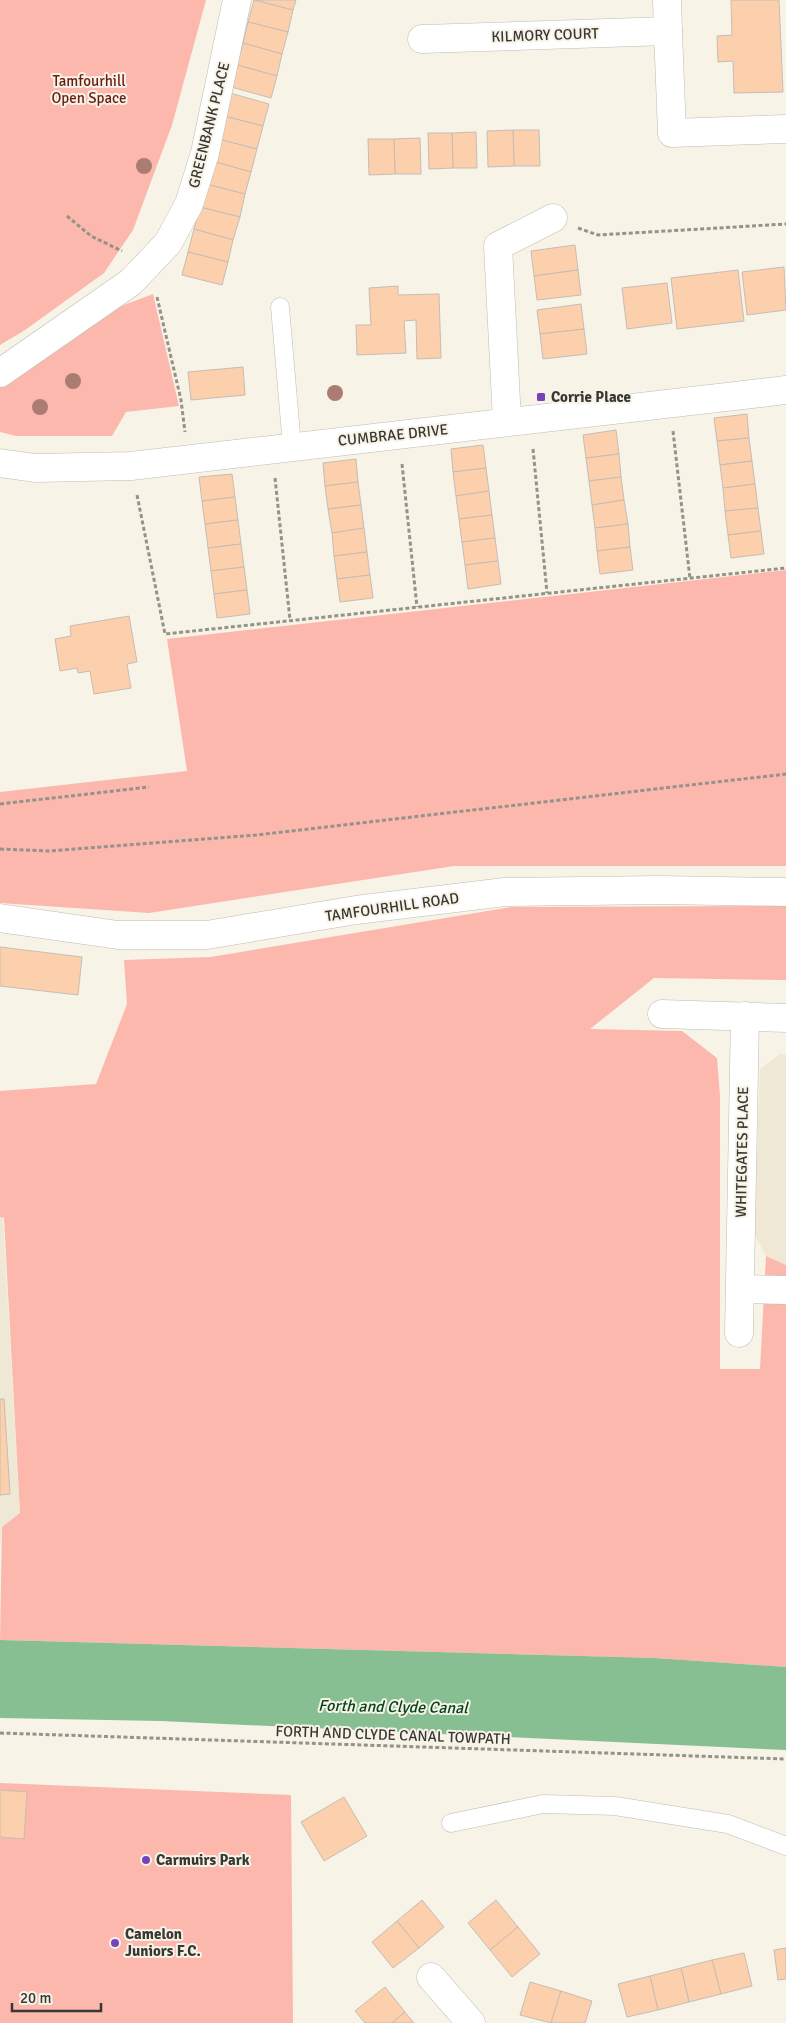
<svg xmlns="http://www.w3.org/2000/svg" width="786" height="2023" viewBox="0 0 786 2023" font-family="Signika,sans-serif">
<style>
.built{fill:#efe8d5}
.green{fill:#fcb8ad}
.water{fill:#87be92}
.building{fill:#fcd0ad;stroke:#c7bcb4}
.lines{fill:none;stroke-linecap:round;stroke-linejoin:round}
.lane-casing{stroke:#c0bcb1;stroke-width:19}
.street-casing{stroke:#c0bcb1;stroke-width:29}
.secondary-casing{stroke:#c0bcb1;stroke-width:29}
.path{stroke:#95928a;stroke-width:3;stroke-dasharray:4 2.5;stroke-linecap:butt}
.lane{stroke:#fff;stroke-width:18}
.street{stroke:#fff;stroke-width:28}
.secondary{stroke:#fff;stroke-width:28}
.tree{fill:#ab7c72}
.poi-dot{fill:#7543bb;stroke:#f7f3e7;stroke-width:2}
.labels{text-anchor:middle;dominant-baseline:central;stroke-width:4;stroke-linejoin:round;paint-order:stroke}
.street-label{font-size:15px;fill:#393733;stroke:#f7f3e7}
.park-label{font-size:15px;fill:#6c1b13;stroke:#f7f3e7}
.poi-label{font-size:15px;font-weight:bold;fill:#393733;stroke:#f7f3e7;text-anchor:start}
.water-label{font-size:16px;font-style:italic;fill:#02441c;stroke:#f7f3e7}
</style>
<rect width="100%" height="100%" fill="#f7f3e7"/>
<g class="built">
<path d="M780,1054L786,1055V1265L766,1256L754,1233L760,1069Z"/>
<path d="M0,1217L3,1218L20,1514L2,1527L0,1548Z"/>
</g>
<g class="green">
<path d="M0,0H206L172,125L133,230L104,273L25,330L0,345Z"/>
<path d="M153,294L179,406L126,412L112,436H16L0,432V386L105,312Z"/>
<path d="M786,570V866H454L149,913L0,903V792L187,771L167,639Z"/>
<path d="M786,906V980L654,978L590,1029L682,1031L717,1058L720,1096V1369H760L766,1256L786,1265V1667L655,1658L0,1640L2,1527L20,1513L4,1218L0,1217V1091L96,1084L127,1004L124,960L211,957L512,907Z"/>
<path d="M0,1783L291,1795L293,2023H0Z"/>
</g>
<path class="water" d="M0,1640L655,1658L786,1667V1750L161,1721L0,1718Z"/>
<g class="building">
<path d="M254,0H296L293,10Z"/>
<path d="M254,0L293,10L288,32L248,22Z"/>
<path d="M731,0H779L783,92L734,93L733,61L718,62L717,36L732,35Z"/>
<path d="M248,22L288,32L282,54L243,43Z"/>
<path d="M243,43L282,54L277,76L237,65Z"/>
<path d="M237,65L277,76L271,98L231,87Z"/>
<path d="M230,93L269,104L263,126L224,116Z"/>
<path d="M224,116L263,126L257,149L218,139Z"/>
<path d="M513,130H539L540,166H514Z"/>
<path d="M513,130L514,166L488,167L487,131Z"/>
<path d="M476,132L477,168H453L452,133Z"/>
<path d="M428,133H452L453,168L429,169Z"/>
<path d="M420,138L421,174H395L394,139Z"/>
<path d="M218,139L257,149L251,172L212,161Z"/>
<path d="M368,139H394L395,174L369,175Z"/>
<path d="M212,161L251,172L245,194L206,184Z"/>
<path d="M206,184L245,194L240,217L200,207Z"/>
<path d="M200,207L240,217L233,240L194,229Z"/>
<path d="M194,229L233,240L228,262L188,252Z"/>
<path d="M575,245L578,270L534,276L531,251Z"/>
<path d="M188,252L228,262L222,285L182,275Z"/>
<path d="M784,267L786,310L747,315L742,272Z"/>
<path d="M578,270L581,295L537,300L534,276Z"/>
<path d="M738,270L744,321L677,329L671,278Z"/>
<path d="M667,283L672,323L627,329L622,288Z"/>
<path d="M398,286V295L439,294L441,358L417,359L416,320L404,321L406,353L357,355L356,325H371L369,288Z"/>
<path d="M581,304L584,329L540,334L537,310Z"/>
<path d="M584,329L587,354L543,359L540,334Z"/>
<path d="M243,367L245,395L191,400L188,372Z"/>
<path d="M747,414L749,438L717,441L714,418Z"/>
<path d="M616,430L619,454L586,458L583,435Z"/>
<path d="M749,438L752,461L720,465L717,441Z"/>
<path d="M483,445L486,468L453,472L451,449Z"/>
<path d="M619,454L621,477L589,481L586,458Z"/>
<path d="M356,459L358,482L325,486L323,463Z"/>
<path d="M752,461L755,484L723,488L720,465Z"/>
<path d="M486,468L489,491L456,496L453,472Z"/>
<path d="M232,474L235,497L202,501L199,477Z"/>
<path d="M621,477L624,500L592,505L589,481Z"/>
<path d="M358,482L361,505L328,509L325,486Z"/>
<path d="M755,484L758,508L725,511L723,488Z"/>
<path d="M489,491L492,515L459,519L456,496Z"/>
<path d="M235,497L238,520L205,524L202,501Z"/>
<path d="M624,500L628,524L595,528L592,505Z"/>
<path d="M361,505L364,528L332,533L328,509Z"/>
<path d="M758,508L761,531L728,535L725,511Z"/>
<path d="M492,515L495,538L462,542L459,519Z"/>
<path d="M238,520L241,544L208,548L205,524Z"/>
<path d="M628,524L630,547L597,551L595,528Z"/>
<path d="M364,528L367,552L334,556L332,533Z"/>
<path d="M761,531L764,554L731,558L728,535Z"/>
<path d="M495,538L498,561L465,565L462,542Z"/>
<path d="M241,544L244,567L211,571L208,548Z"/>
<path d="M630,547L633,570L600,574L597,551Z"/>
<path d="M367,552L370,575L337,579L334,556Z"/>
<path d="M498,561L501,584L468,589L465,565Z"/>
<path d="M244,567L247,590L214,594L211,571Z"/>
<path d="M370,575L373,598L340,602L337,579Z"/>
<path d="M247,590L250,614L217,618L214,594Z"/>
<path d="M129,616L137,662L127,664L131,688L94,694L90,671L78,673L77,668L60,671L55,639L71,636L70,626Z"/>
<path d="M0,947L82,957L78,995L0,986Z"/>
<path d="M0,1399H4L10,1494L0,1495Z"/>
<path d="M0,1790L27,1792L24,1839L0,1837Z"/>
<path d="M344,1797L367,1836L324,1861L301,1822Z"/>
<path d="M422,1900L444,1927L419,1948L397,1921Z"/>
<path d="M496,1900L518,1927L490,1950L468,1923Z"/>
<path d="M397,1921L419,1948L393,1968L372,1942Z"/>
<path d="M518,1927L540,1954L512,1977L490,1950Z"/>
<path d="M786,1948V1979L778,1980L774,1950Z"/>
<path d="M744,1953L752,1986L721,1994L712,1960Z"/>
<path d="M712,1960L721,1994L689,2002L681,1968Z"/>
<path d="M681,1968L689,2002L658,2010L650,1976Z"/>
<path d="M650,1976L658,2010L627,2017L618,1984Z"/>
<path d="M530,1982L561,1991L551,2023L520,2015Z"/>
<path d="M385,1987L405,2012L392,2023H365L355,2011Z"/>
<path d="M561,1991L592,2001L585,2023H551Z"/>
<path d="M405,2012L414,2023H392Z"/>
</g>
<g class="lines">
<g class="lane-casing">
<g id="lane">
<path d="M280,307L292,446"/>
<path d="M451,1823L543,1804L615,1806L728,1824L786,1846"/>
</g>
</g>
<g class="street-casing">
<g id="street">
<path d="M668,31L672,133L786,129"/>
<path d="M422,39L668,31L667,0"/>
<path d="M0,373L131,282L168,243L189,204L205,153L237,0"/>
<path d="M507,421L498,246L553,218"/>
<path d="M0,463L35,468L131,466L786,390"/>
<path d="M662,1014L786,1018"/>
<path d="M740,1289L786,1290"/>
<path d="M739,1333L745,1016"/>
<path d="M431,1977L471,2023"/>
</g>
</g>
<g class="secondary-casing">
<path id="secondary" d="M0,918L118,935H207L356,910L505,892L660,890L786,892"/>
</g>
<g class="path">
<path d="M67,216L91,236L122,251"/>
<path d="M578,228L598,235L786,224"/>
<path d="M157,297L181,400L185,432"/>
<path d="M673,431L690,579"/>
<path d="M533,449L547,593"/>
<path d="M402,464L417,607"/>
<path d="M275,478L290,620"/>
<path d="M137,495L165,634L786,568"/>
<path d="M0,804L149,787"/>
<path d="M0,849L48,851L256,835L786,774"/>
<path d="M0,1733L786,1759"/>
</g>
<use href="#lane" class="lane"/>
<use href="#street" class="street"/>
<use href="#secondary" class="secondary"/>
</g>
<g class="tree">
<circle cx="144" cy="166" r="8"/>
<circle cx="73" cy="381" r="8"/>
<circle cx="335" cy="393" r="8"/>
<circle cx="40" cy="407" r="8"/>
</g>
<g class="poi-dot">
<rect x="536" y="392" width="10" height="10" rx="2.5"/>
<circle cx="146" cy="1860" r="5"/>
<circle cx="115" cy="1943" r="5"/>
</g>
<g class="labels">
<g class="street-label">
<text transform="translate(545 35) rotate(-2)">KILMORY COURT</text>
<text transform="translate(209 125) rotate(-76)">GREENBANK PLACE</text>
<text transform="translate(393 435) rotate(-6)">CUMBRAE DRIVE</text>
<text transform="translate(392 907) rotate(-8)">TAMFOURHILL ROAD</text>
<text transform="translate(742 1152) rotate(-89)">WHITEGATES PLACE</text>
<text transform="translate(393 1735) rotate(2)">FORTH AND CLYDE CANAL TOWPATH</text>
</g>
<g class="park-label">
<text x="89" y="81">Tamfourhill<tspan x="89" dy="17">Open Space</tspan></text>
</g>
<g class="poi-label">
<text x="551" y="397">Corrie Place</text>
<text x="156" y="1860">Carmuirs Park</text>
<text x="125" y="1934">Camelon<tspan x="125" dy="17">Juniors F.C.</tspan></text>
</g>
<g class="water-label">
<text transform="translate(393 1707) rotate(1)">Forth and Clyde Canal</text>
</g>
</g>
<path d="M12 2003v8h89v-8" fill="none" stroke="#393733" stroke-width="2.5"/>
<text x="20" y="2003" font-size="15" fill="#393733" stroke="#f7f3e7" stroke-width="4" paint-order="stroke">20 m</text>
</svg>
